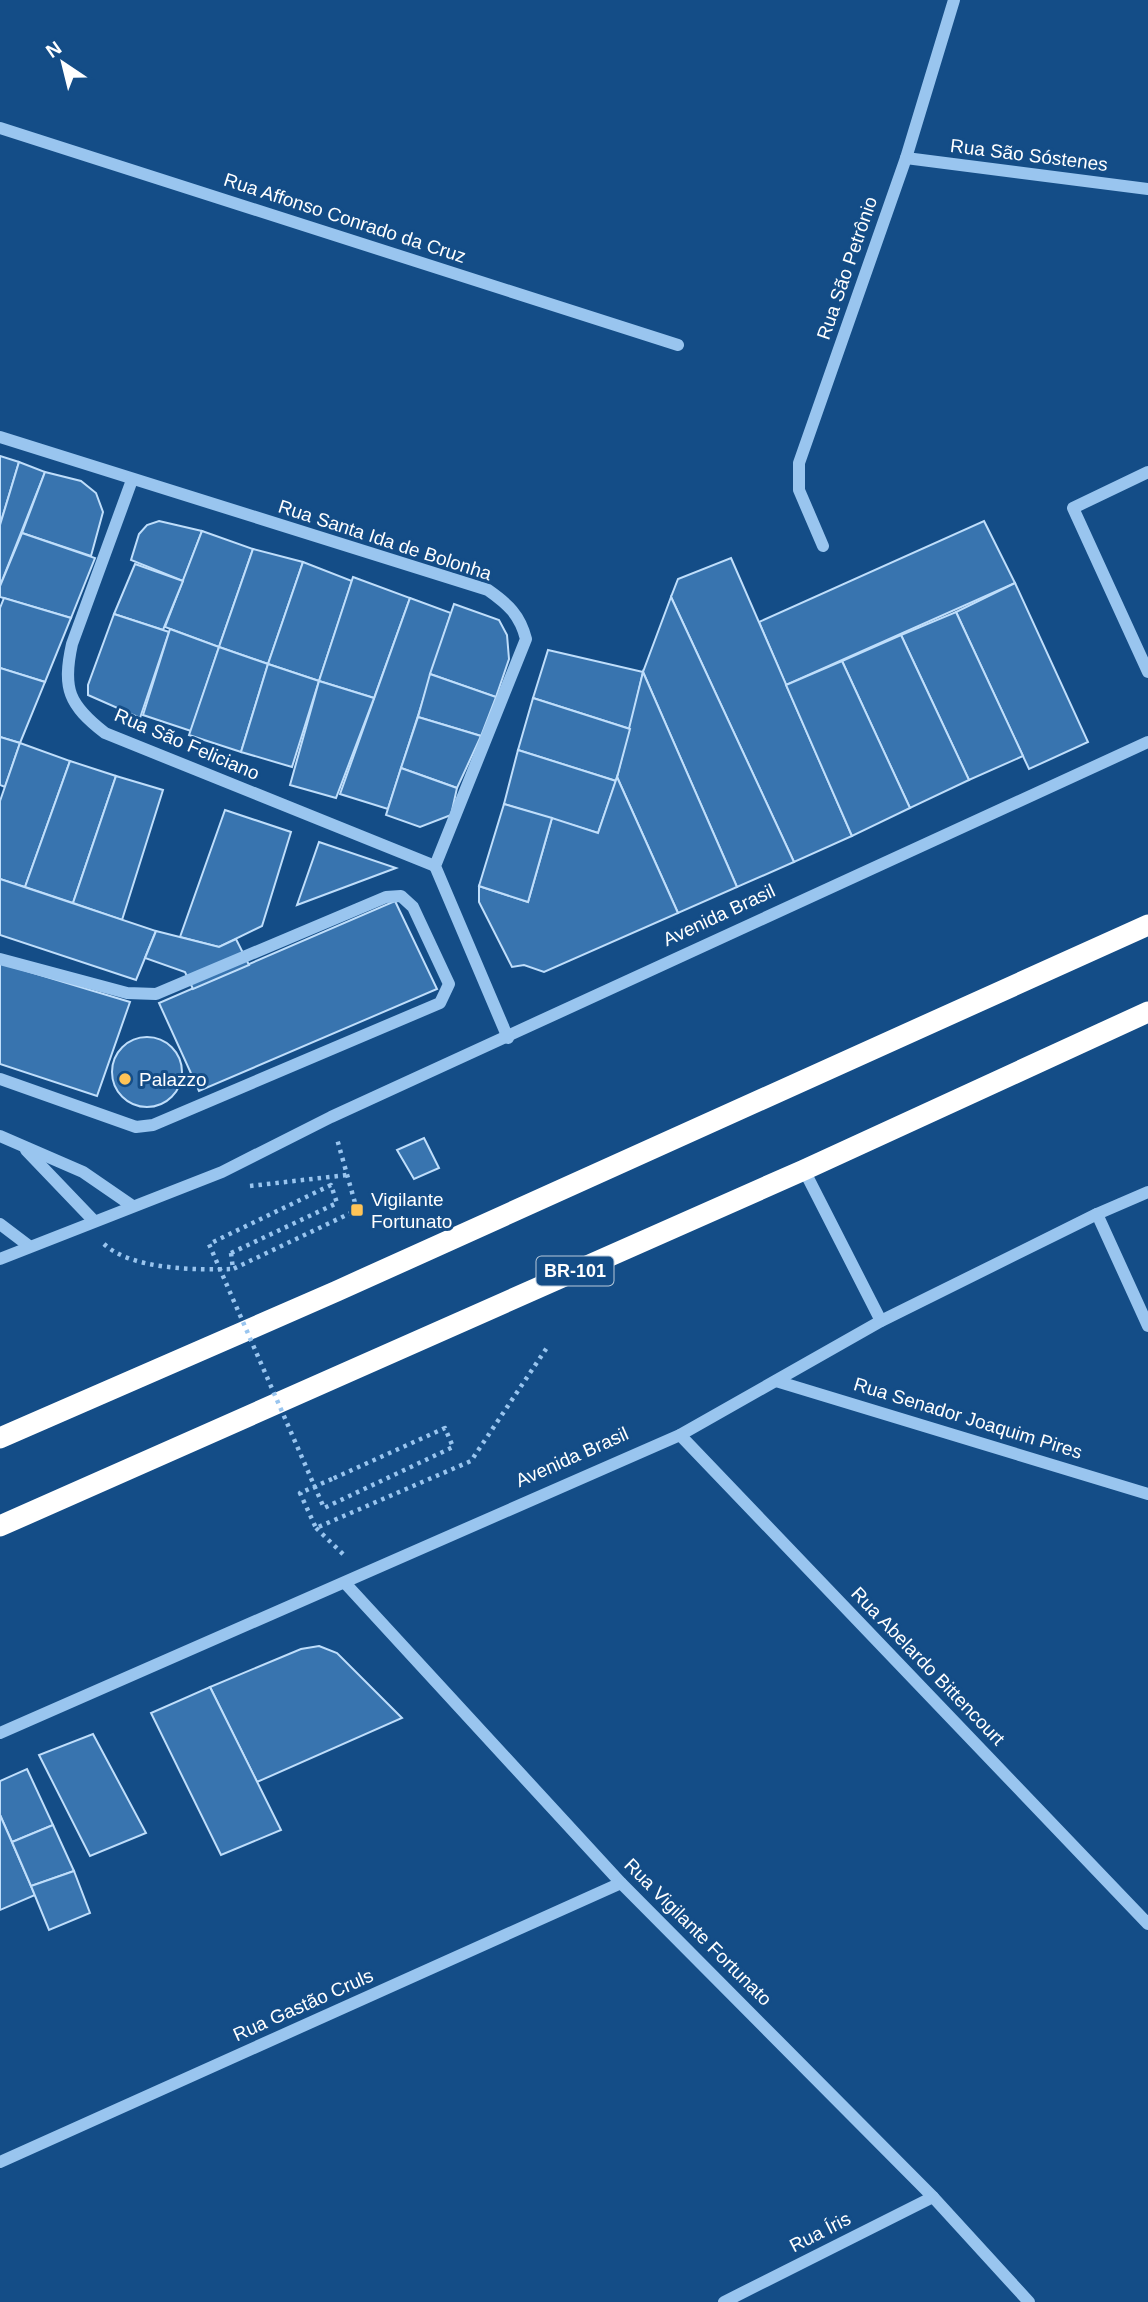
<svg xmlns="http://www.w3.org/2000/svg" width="1148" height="2302" viewBox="0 0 1148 2302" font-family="Arial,sans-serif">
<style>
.building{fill:#3874af;stroke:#bfdefb;stroke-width:2}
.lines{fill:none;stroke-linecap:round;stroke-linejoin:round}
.path{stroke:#99c5ef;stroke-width:4.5;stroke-dasharray:3.5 5;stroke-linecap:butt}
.minor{stroke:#99c5ef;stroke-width:12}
.highway{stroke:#fff;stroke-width:21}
.path-bridge{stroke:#99c5ef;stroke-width:4.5;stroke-dasharray:3.5 5;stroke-linecap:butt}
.poi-dot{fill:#ffc457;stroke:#144d87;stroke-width:2.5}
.labels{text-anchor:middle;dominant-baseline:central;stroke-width:6;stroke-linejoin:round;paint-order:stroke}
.shield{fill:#144d87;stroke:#b8cadb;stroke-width:2}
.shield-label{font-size:18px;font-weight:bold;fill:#fff}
.street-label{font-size:19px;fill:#fff;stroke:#144d87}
.poi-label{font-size:19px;fill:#fff;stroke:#144d87;text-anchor:start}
</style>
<rect width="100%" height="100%" fill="#144d87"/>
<g class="building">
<path d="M0,456L19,462L0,525Z"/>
<path d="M19,462L45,472L0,586V525Z"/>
<path d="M45,472L81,481L96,493L103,512L91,556L22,533Z"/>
<path d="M159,521L202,531L183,581L131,560L139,534L147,525Z"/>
<path d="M984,521L1015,583L786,685L759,622Z"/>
<path d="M202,531L253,549L219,647L165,627Z"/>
<path d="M22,533L95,558L71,618L0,597V586Z"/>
<path d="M253,549L303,562L268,664L219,647Z"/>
<path d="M731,558L852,836L794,862L671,597L678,579Z"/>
<path d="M303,562L352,581L319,681L268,664Z"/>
<path d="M135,564L183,581L163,630L114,614Z"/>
<path d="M353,577L410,598L374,698L319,681Z"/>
<path d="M1015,583L1088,742L1029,769L956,612Z"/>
<path d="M671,597L794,862L737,887L643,672Z"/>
<path d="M4,598L71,618L45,682L0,668V608Z"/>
<path d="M410,598L451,613L388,809L340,794Z"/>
<path d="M454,604L499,620L507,635L509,659L496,697L430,674Z"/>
<path d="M956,612L1023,756L969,780L901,635Z"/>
<path d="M114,614L169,632L140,718L88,695V685Z"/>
<path d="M170,629L219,647L191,731L143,715Z"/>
<path d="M901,635L969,780L910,808L842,661Z"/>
<path d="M219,647L268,664L241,752L189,735Z"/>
<path d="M548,650L643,672L630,729L533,698Z"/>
<path d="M842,661L910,808L852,836L786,685Z"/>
<path d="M268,664L319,681L292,767L241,752Z"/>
<path d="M0,668L45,682L20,743L0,737Z"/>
<path d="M643,672L737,887L678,913L617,777Z"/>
<path d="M430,674L496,697L481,736L418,717Z"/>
<path d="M319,681L374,698L336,798L290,785Z"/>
<path d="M533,698L630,729L616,781L518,750Z"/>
<path d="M418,717L481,736L457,788L401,768Z"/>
<path d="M0,737L20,743L5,787L0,785Z"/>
<path d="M20,743L70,761L25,887L0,879V801Z"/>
<path d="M518,750L616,781L598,833L504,804Z"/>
<path d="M70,761L116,776L73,903L25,887Z"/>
<path d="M401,768L457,788L451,815L420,827L386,815Z"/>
<path d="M116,776L163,790L122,920L73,903Z"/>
<path d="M617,777L678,913L544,972L524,965L512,967L479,902V886L528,902L552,818L598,833Z"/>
<path d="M504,804L552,818L528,902L479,886Z"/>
<path d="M225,810L291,832L262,926L219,947L180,937Z"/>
<path d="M319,842L396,868L297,905Z"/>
<path d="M0,879L156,931L136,980L0,935Z"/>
<path d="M395,901L437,989L199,1091L159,1003Z"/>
<path d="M156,931L219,947L236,939L249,965L193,989L185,972L145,958Z"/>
<path d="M0,963L130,1002L97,1096L0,1064Z"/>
<circle cx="147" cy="1072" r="35"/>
<path d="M424,1138L439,1168L414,1179L397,1150Z"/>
<path d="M319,1646L337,1653L402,1718L257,1782L210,1687L301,1649Z"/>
<path d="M210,1687L281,1830L221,1855L151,1713Z"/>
<path d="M93,1734L146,1833L90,1856L39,1755Z"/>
<path d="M27,1769L53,1825L12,1842L0,1815V1781Z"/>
<path d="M0,1815L35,1895L0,1910Z"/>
<path d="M53,1825L74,1871L31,1886L12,1842Z"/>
<path d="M74,1871L90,1913L49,1930L31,1886Z"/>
</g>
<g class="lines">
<g class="path">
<path d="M250,1186L347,1175"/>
<path d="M104,1244C132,1270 196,1270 233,1269"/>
<path d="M231,1253L233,1269L357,1210L337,1139"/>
<path d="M332,1479L300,1493L316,1528L471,1461L548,1346"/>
<path d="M316,1528L346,1557"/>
</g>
<g class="minor">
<path d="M0,128L678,345"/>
<path d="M906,158L1148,189"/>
<path d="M0,437L488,590C508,604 520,615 526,639L435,866L508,1038"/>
<path d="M1148,472L1073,508L1148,672"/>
<path d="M132,480L72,644C62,689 69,705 105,733L435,866"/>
<path d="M823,546L799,490V463L906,158L954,0"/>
<path d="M0,959L127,993L156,994L386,897L401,896L413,907L449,984L440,1003L153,1125L136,1127L0,1079"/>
<path d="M0,1136L83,1172L131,1205"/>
<path d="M26,1150L94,1221"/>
<path d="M804,1170L881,1321"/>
<path d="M1097,1214L1148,1326"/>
<path d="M0,1224L29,1246"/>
<path d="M0,1259L222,1172L331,1117L1148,742"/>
<path d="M776,1381L1148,1494"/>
<path d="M680,1435L1148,1924"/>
<path d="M345,1583L621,1883L933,2197L1029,2302"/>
<path d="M0,1733L680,1435L881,1321L1097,1214L1148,1192"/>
<path d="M0,2162L621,1883"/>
<path d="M724,2302L933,2197"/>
</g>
<g class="highway">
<path d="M0,1438L337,1291L1148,925"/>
<path d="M0,1526L804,1170L1148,1012"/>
</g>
<path class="path-bridge" d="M231,1253L337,1203L331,1185L209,1244L324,1508L453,1447L445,1428L332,1479"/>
</g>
<g class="poi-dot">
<circle cx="125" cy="1079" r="7"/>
<rect x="350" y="1203" width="14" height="14" rx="3.5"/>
</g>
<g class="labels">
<rect class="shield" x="536.5" y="1256.5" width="77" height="29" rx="5"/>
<g class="shield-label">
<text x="575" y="1271">BR-101</text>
</g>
<g class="street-label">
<text transform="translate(1029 155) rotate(7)">Rua São Sóstenes</text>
<text transform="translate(345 218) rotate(18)">Rua Affonso Conrado da Cruz</text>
<text transform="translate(847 268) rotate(-71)">Rua São Petrônio</text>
<text transform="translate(385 540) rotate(18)">Rua Santa Ida de Bolonha</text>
<text transform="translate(187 744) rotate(23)">Rua São Feliciano</text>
<text transform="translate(719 915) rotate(-25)">Avenida Brasil</text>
<text transform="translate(968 1418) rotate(17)">Rua Senador Joaquim Pires</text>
<text transform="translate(572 1457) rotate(-24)">Avenida Brasil</text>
<text transform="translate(928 1666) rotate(46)">Rua Abelardo Bittencourt</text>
<text transform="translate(698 1932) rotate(45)">Rua Vigilante Fortunato</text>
<text transform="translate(303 2005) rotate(-24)">Rua Gastão Cruls</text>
<text transform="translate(820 2232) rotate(-27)">Rua Íris</text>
</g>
<g class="poi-label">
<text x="139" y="1079">Palazzo</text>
<text x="371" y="1199">Vigilante<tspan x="371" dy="22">Fortunato</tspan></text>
</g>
</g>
<g transform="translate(63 63) rotate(325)" stroke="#144d87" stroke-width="5" paint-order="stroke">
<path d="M0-5L12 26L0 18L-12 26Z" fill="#ffffff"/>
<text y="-10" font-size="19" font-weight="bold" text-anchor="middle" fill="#ffffff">N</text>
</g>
</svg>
